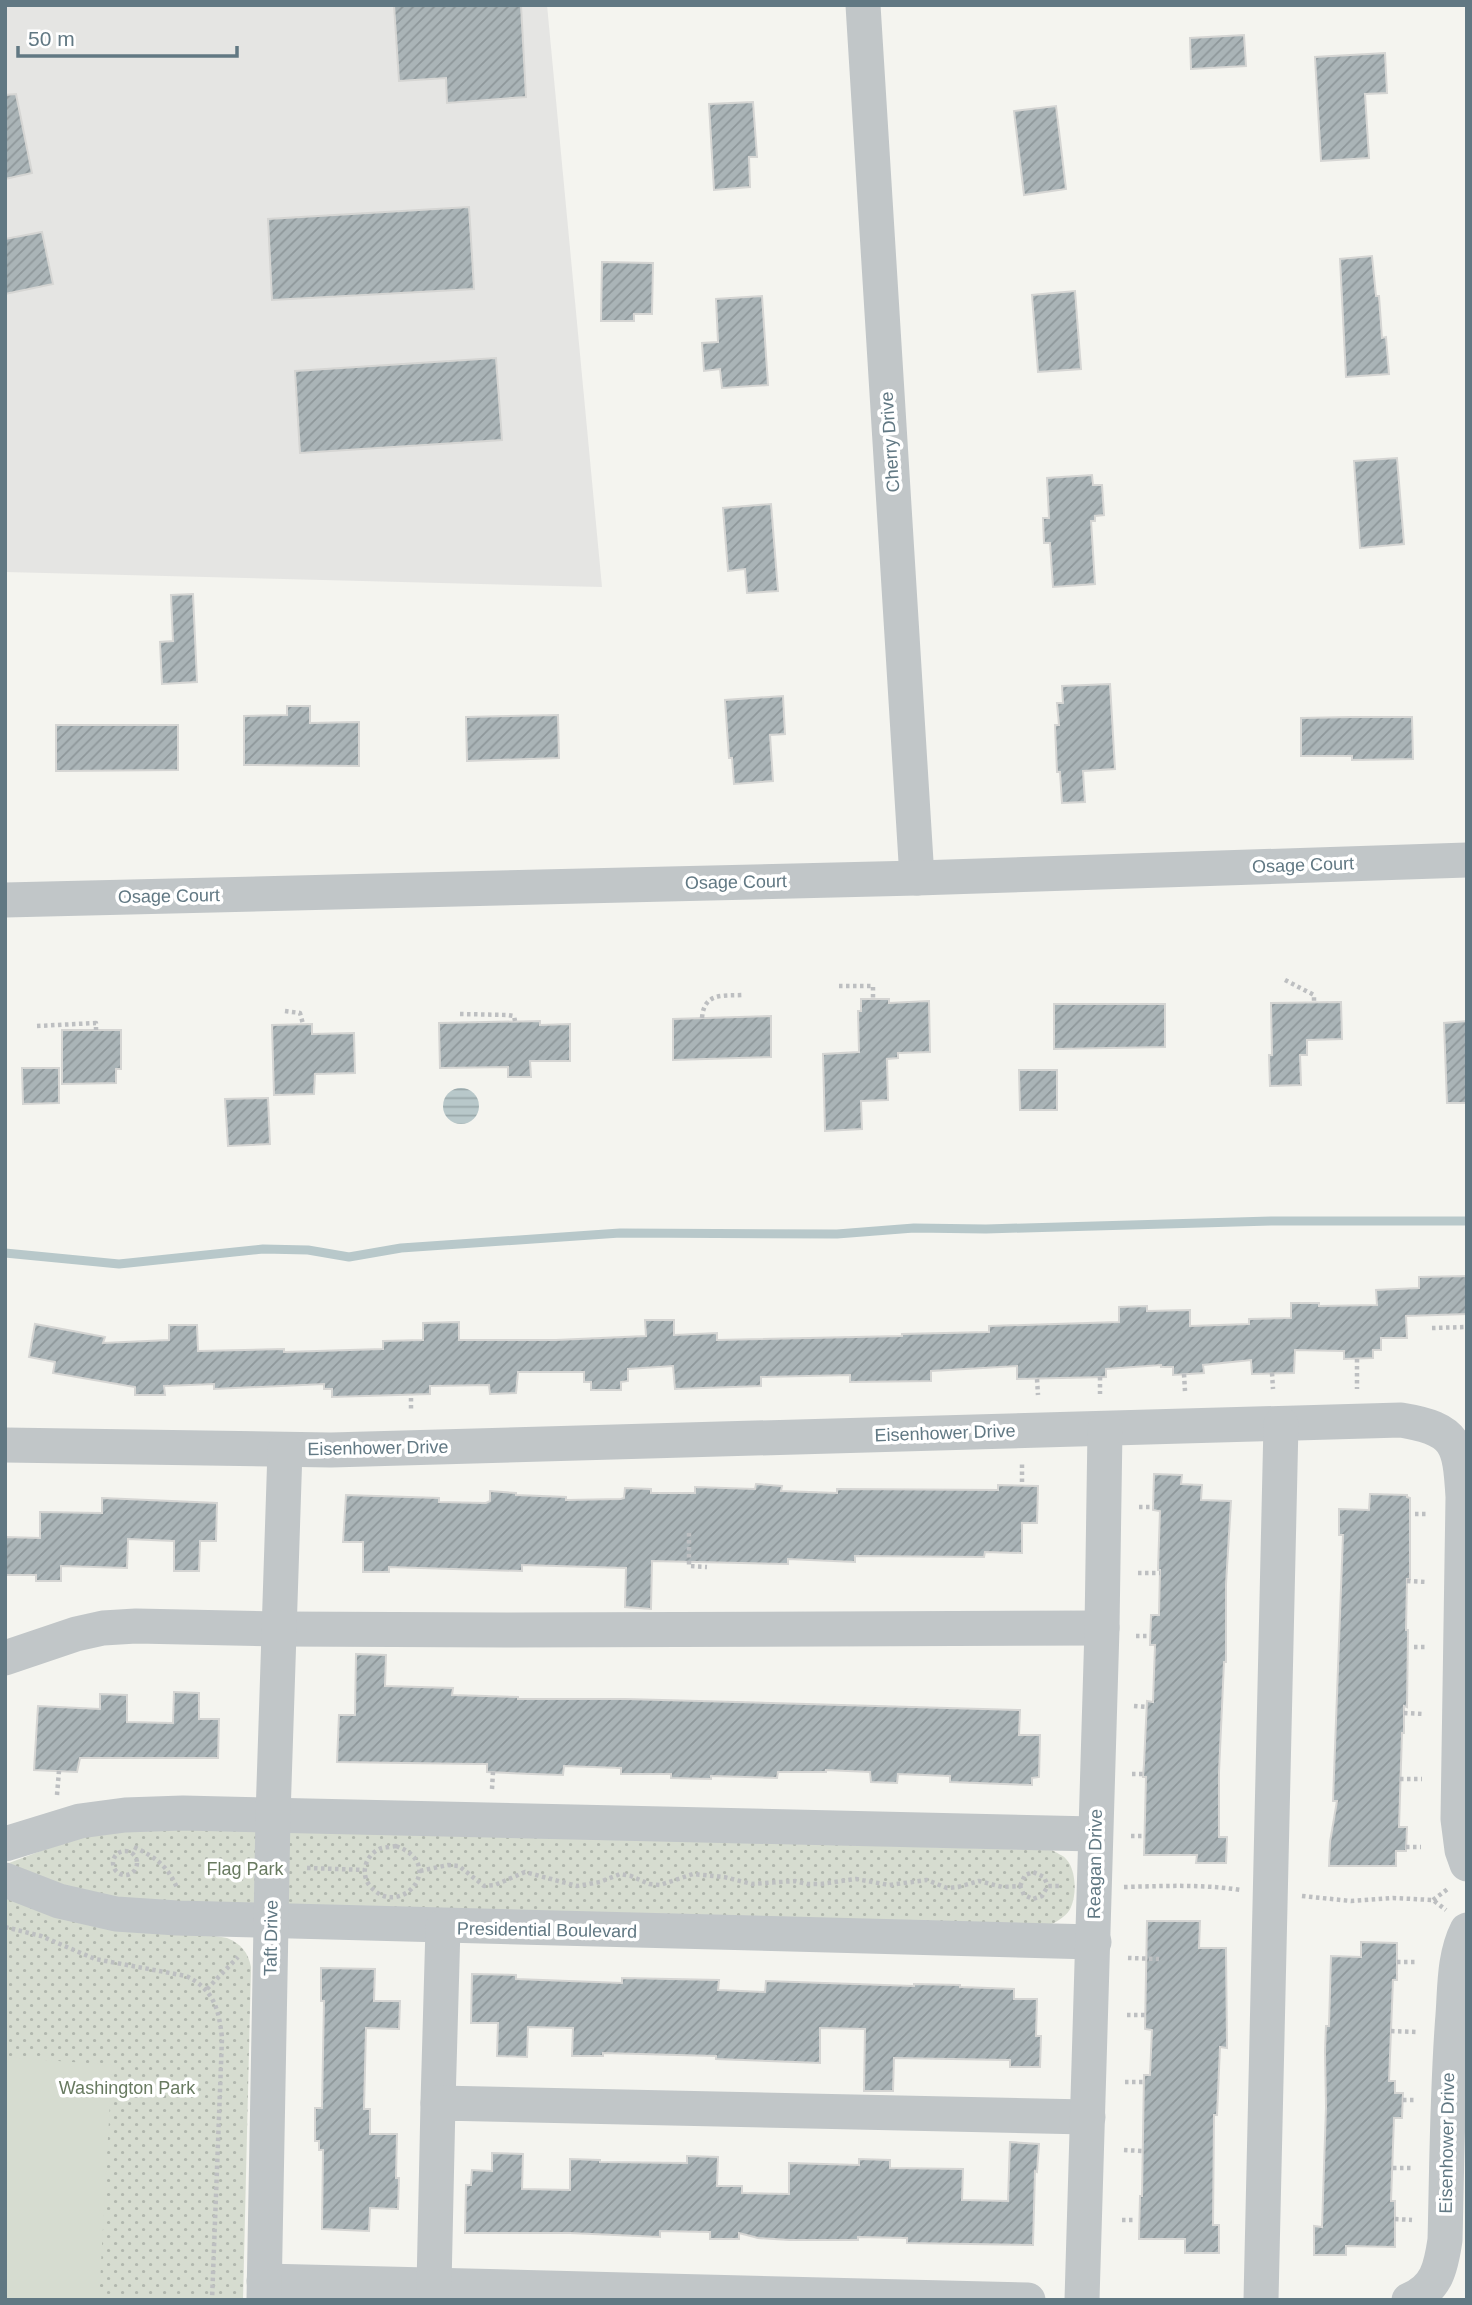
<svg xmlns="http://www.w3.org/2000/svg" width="1472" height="2305" viewBox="0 0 1472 2305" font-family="Helvetica,sans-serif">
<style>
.built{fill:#e5e5e3}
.park{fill:url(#park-dots)}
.pitch{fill:#d6dcd0}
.water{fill:url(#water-rules)}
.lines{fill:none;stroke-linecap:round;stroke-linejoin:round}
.stream{stroke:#b8c8ca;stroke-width:9}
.building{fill:url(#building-hatch);stroke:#d5d5d3;stroke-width:2}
.path{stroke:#bdbfc1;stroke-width:4.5;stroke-dasharray:3.5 3.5;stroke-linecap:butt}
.minor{stroke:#c1c6c8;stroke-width:35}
.labels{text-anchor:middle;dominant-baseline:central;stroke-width:7;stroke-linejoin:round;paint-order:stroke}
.street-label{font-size:18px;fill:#617883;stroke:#fff}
.park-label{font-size:18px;fill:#687a60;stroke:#fff}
</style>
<defs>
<pattern id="park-dots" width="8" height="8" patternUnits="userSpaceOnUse" patternTransform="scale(1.75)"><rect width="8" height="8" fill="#d6dcd0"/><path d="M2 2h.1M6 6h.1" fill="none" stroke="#b1b7ae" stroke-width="1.8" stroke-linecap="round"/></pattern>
<pattern id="water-rules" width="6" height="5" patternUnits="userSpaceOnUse" patternTransform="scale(1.75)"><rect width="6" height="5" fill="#b8c8ca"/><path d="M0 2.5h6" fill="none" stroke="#99a7a9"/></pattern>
<pattern id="building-hatch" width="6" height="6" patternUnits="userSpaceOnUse" patternTransform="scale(1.75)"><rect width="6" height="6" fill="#aab4b7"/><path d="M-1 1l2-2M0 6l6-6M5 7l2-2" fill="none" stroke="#8e979a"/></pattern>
</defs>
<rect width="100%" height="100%" fill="#f4f4ef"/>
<path class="built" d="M5,5H547L602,587L5,572Z"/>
<g class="park">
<path d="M137,1828L1052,1850C1056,1853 1063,1855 1066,1859C1076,1869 1077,1894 1071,1907C1068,1915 1058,1921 1050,1925L182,1909L60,1890L9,1863L83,1835Z"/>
<path d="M5,1899L227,1938C241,1944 248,1952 251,1967L243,2300H5Z"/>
</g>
<path class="pitch" d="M5,2057L112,2065L99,2300H5Z"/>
<circle class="water" cx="461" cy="1106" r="18"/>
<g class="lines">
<path class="stream" d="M5,1253L119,1264L263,1249L308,1250L349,1257L401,1248L620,1233L837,1234L914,1228L986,1229L1271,1221H1467"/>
</g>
<g class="building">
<path d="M394,5H521L526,97L447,103L446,78L399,81Z"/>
<path d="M1244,35L1246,66L1191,69L1190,38Z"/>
<path d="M1385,53L1387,93L1365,94L1369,158L1321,161L1315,57Z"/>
<path d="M16,94L32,173L5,179V95Z"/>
<path d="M753,102L757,157H749L750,187L714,190L709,104Z"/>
<path d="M1056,106L1066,189L1024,195L1014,111Z"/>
<path d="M469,207L474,289L272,300L268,219Z"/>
<path d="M42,232L53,284L5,294V239Z"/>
<path d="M1372,256L1376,296H1379L1382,338L1386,337L1389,374L1346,377L1340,259Z"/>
<path d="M602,262L653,263L652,314H634V321H601Z"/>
<path d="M1075,291L1081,369L1038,372L1032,295Z"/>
<path d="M762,296L768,385L722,388L720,369L704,371L702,343L718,342L716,299Z"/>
<path d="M496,358L502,440L300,453L295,371Z"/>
<path d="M1397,458L1404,544L1360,548L1354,461Z"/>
<path d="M1092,475L1093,485H1102L1104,515L1095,516V521H1091L1095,584L1053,587L1050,543H1044L1043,518H1049L1047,478Z"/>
<path d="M771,504L778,591L747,593L745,569L728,571L723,508Z"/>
<path d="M193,594L197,682L162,684L160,642L173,641L171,595Z"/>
<path d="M1110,684L1115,769L1083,771L1085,802L1062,803L1060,772H1057L1055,725H1059L1057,703H1063L1062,686Z"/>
<path d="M783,696L785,734L770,735L773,781L734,784L732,758H729L725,700Z"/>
<path d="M287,706H310V723L359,722V766L244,765V716L287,715Z"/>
<path d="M558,715L559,758L467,761L466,717Z"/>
<path d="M1352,717H1412L1413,759L1352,760V756H1301V718Z"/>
<path d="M56,725H178V770L56,771Z"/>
<path d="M861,999H889V1003L929,1001L930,1052L898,1053V1058L887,1059L888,1100L861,1101L862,1129L825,1131L823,1054L859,1052L858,1011H861Z"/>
<path d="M1341,1002L1342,1039L1307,1040V1055H1300L1301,1085L1270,1086L1269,1055H1272L1271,1003Z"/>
<path d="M1054,1004H1165V1047L1054,1049Z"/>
<path d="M771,1016V1057L673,1060V1019Z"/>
<path d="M540,1021V1025L570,1024V1061H530L531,1077H508V1067L440,1068L439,1023Z"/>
<path d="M1467,1021V1103H1447L1444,1023Z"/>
<path d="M312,1024V1034L354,1033L355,1073L315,1074L314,1094L274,1095L272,1025Z"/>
<path d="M62,1030H121V1069H116V1083L62,1084Z"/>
<path d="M22,1068H59V1103L23,1104Z"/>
<path d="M1019,1070H1057V1110H1020Z"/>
<path d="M268,1098L270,1144L228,1146L225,1099Z"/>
<path d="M1467,1276V1314L1406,1316L1407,1338H1381V1350H1373V1358L1344,1359V1351L1295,1350L1294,1373L1252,1374L1251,1360L1203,1365L1204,1373L1173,1375V1367H1161V1365L1106,1369V1377L1017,1379V1366L931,1371V1381L850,1382V1375L761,1377V1386L675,1389L673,1366L628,1369V1381L621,1382V1390H591V1382H584V1372H518L516,1393L490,1394L489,1385L430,1386V1394L332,1397V1389H324V1384L214,1389V1384L164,1386L165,1395H135V1387L53,1373L55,1362L29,1357L35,1324L105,1337L103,1343L169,1340V1325H197L198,1351L284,1349V1352L383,1349V1341L423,1340V1323L459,1322V1340H556L646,1336L645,1320H674V1335L717,1333V1340L902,1336V1334L989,1332V1326L1119,1322V1307L1147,1306V1311L1190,1310V1326L1249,1324V1319L1291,1318V1303H1319V1306L1377,1305L1376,1290L1419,1288V1277Z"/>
<path d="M1154,1474L1182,1475L1181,1484L1202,1485L1201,1500L1231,1501L1226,1584V1662H1224L1219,1772V1837H1227L1226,1863H1196L1197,1855H1144L1146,1777H1143L1144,1764L1147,1701L1153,1702L1155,1645H1150L1151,1615H1159L1160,1570H1158L1160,1511L1153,1510Z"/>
<path d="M756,1484L782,1486L781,1491L837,1493V1489L998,1490V1485L1038,1486L1037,1523H1022V1553L985,1552L984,1557L855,1556V1562L788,1559V1564L652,1561L651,1609L625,1607L626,1568L522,1565V1571L389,1567V1572H363V1542H343L346,1495L439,1498V1502L486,1503L490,1501V1491L516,1493V1495L566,1497V1500L621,1499L624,1498L625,1488L651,1489V1493H695V1487L755,1489Z"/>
<path d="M1370,1494L1407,1495V1497L1410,1498V1579H1407L1406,1630H1408L1407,1707L1404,1706V1733H1402L1399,1827H1407L1406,1851H1396V1866H1329L1330,1842L1337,1801H1333L1343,1535H1339V1509L1369,1510Z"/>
<path d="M102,1498L217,1503L216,1541H200L199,1571H174V1541L128,1539L127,1568L61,1566V1581H36V1575H5V1537L40,1538V1512L102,1513Z"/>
<path d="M356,1654L386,1655L385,1686L453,1688L452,1695L518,1697V1699H625L1020,1710L1019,1735H1040L1039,1777L1032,1778V1785L950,1782V1776L898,1774L897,1783L871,1782L870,1772L826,1770V1772H778L777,1778L711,1776V1779L671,1778V1774H621V1768L564,1766L563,1775L532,1774L487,1772V1764H475L337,1762L339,1715H355Z"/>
<path d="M174,1692L199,1693V1719H219L218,1758H80L77,1772L34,1770L38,1706L100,1709V1694L127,1695V1722L173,1723Z"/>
<path d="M1147,1921H1200L1199,1948H1226L1227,2048L1220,2047L1217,2115H1214L1213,2225H1219V2253H1185V2239H1139L1140,2196H1142L1144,2075H1150L1152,2030L1145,2029Z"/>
<path d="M1361,1942L1397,1943V1980H1393L1389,2081H1395V2093H1403L1402,2118H1394L1391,2201H1395V2247L1346,2246V2255H1314V2226L1322,2227L1326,2107L1325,2051L1326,2026H1329L1331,1956L1361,1957Z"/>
<path d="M321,1968L375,1969L374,2001H400L399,2029L366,2028L364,2109H370V2134H397L396,2178H399L398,2209L370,2208L369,2231L322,2229L323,2150H319V2141H315V2108H322L324,2001H321Z"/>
<path d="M472,1974L516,1975V1979L622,1983V1978L719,1980L718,1990L765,1992L766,1981L914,1986V1984L960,1985V1987L1014,1989V1999H1037L1036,2036H1041L1040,2067H1010V2060L894,2058L893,2091H864L865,2029L820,2028V2063L716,2059V2056L603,2053V2056H572L573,2028L528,2027L527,2057L497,2056L498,2023H471Z"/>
<path d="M1010,2142L1039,2144L1037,2172L1035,2171L1033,2245L907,2243V2238L858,2237V2240H790L758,2238L739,2233V2239H710V2232L660,2231V2237L570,2233H465L466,2185H471L472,2170L492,2171V2153L523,2154L522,2189L570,2190V2159L600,2160V2162L687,2163V2156L718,2157L717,2186H742V2193L789,2194V2163L859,2165V2159L890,2160V2168L963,2169L962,2200L1008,2201Z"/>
</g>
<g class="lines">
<g class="path">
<path d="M1285,980L1314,995V1002"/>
<path d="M839,986H873V999"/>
<path d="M285,1011L300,1013L303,1024"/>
<path d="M460,1014L508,1015L514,1016L515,1021"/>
<path d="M702,1018C704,992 723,996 743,995"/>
<path d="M37,1026L96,1023V1030"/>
<path d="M1432,1328L1467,1327"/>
<path d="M1357,1359V1389"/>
<path d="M1272,1373L1273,1389"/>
<path d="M1184,1374L1185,1391"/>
<path d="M1100,1377V1394"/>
<path d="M1037,1379L1038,1395"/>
<path d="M411,1398V1412"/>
<path d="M1022,1482V1464"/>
<path d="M1139,1507H1153"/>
<path d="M1415,1514H1429"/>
<path d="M689,1533V1566L707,1567"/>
<path d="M1138,1573H1160"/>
<path d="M1407,1581L1427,1582"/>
<path d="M1136,1636H1150"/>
<path d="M1414,1647H1425"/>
<path d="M1134,1706L1147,1707"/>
<path d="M1404,1713L1424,1714"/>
<path d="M1132,1774H1144"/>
<path d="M1400,1779H1422"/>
<path d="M492,1789L493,1772"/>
<path d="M57,1795L59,1771"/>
<path d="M1131,1836H1144"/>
<path d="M396,1846C449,1865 399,1921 370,1886C360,1874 365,1856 379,1849C384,1847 391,1847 396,1846Z"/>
<path d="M134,1847C155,1857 168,1866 177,1888"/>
<path d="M1406,1847H1421"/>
<circle cx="125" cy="1863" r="12"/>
<path d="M307,1868L364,1870"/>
<path d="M420,1871L448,1865L459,1866L484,1886L495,1885L525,1872L577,1886L600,1882L620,1874L631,1876L649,1884L660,1885L693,1874L724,1877L752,1884L795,1881L807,1884H821L856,1879L889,1885L927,1880L947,1888L958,1887L979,1881L1002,1887L1020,1886L1024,1895L1033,1899L1042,1896L1048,1886H1062"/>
<path d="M1020,1886L1025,1875L1033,1872L1044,1877L1048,1886"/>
<path d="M1124,1887C1164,1886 1201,1884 1241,1890"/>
<path d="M1302,1896L1351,1901L1393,1898L1433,1900L1446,1910"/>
<path d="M1433,1900L1449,1888"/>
<path d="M5,1927L41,1936L95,1959L186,1976C214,1989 219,2010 222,2038L212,2300"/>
<path d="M1128,1958L1159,1959"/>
<path d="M1397,1962H1418"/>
<path d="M207,1989L238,1957"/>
<path d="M1127,2015H1145"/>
<path d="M1391,2031L1417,2032"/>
<path d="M1125,2082H1144"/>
<path d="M1403,2100H1415"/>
<path d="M1124,2150L1142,2151"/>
<path d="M1393,2168H1413"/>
<path d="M1395,2219L1412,2220"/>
<path d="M1122,2220H1136"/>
</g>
<g class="minor">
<path d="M863,5L917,878"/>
<path d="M5,900L917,878L1467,860"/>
<path d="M5,1445L331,1450L1401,1420C1457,1429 1460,1444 1463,1497L1458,1819L1462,1850L1467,1864"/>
<path d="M5,1658L76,1634L103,1628L136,1626L279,1629L507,1630L1102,1628"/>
<path d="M5,1844L80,1821L125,1815L183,1813L1095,1834"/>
<path d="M5,1880L59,1901L116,1914L177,1918L1094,1942"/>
<path d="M438,2103L443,1927"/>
<path d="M264,2281L1028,2300"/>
<path d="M434,2286L438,2103L1088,2117"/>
<path d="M264,2300L273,1816L285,1450"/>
<path d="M1082,2300L1102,1628L1105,1429"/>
<path d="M1261,2300L1281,1424"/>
<path d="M1409,2300C1437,2289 1441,2267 1445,2240C1447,2165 1447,2090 1453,2015C1455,1987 1454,1956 1467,1930"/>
</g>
</g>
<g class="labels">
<g class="street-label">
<text transform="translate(890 442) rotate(-94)">Cherry Drive</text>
<text transform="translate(1303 865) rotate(-2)">Osage Court</text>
<text transform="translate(736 882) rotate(-1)">Osage Court</text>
<text transform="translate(169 896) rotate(-1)">Osage Court</text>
<text transform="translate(945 1433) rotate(-2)">Eisenhower Drive</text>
<text transform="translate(378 1448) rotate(-1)">Eisenhower Drive</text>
<text transform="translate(1095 1864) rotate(-89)">Reagan Drive</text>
<text transform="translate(547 1930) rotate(1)">Presidential Boulevard</text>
<text transform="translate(271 1938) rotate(-89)">Taft Drive</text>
<text transform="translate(1447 2143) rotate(-89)">Eisenhower Drive</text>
</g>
<g class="park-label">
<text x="245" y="1869">Flag Park</text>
<text x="127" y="2088">Washington Park</text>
</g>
</g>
<rect width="1472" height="2305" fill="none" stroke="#617883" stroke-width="14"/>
<path d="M18 46v10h219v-10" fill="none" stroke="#617883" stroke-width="3.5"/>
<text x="28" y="46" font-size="21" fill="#617883" stroke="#ffffff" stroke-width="5" paint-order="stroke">50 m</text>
</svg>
